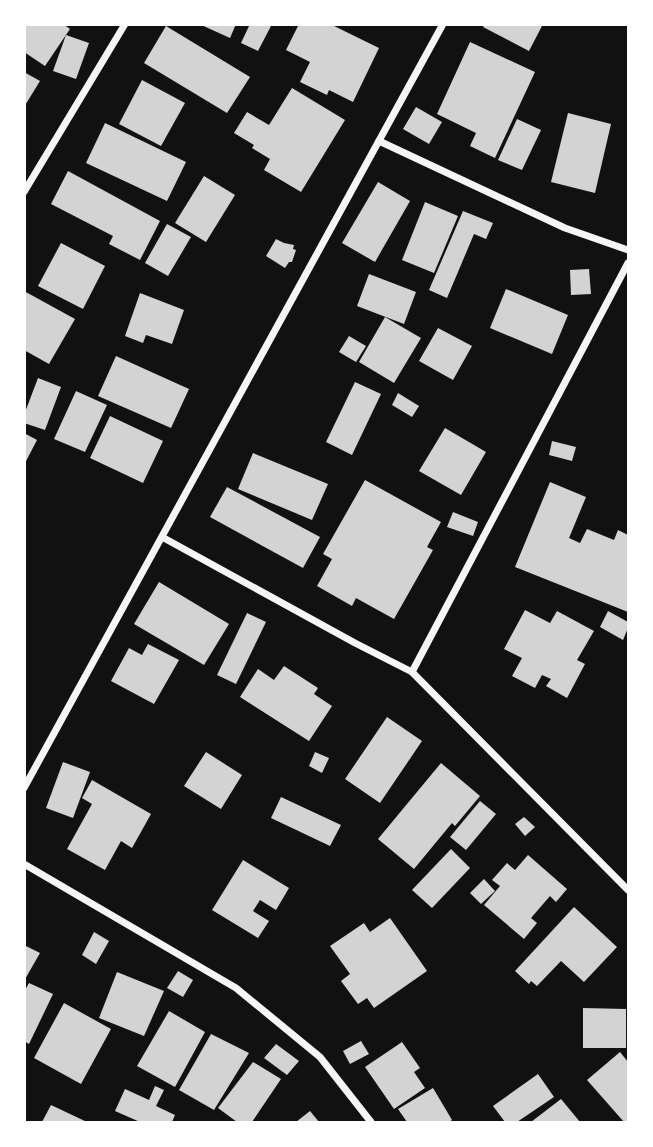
<svg xmlns="http://www.w3.org/2000/svg" width="653" height="1147" viewBox="0 0 653 1147" font-family="Rubik,sans-serif">
<style>
.building{fill:#d3d3d3}
.lines{fill:none;stroke-linecap:round;stroke-linejoin:round}
.minor{stroke:#f5f5f5;stroke-width:7}
</style>
<rect width="100%" height="100%" fill="#111"/>
<g class="building">
<path d="M24,24H63L70,29L45,66L24,52Z"/>
<path d="M199,24H236L230,38Z"/>
<path d="M250,24H272L258,51L241,43Z"/>
<path d="M299,24H330L379,48L353,102L329,90L327,95L300,82L310,62L286,50Z"/>
<path d="M485,24H543L529,51L483,27Z"/>
<path d="M166,26L250,77L227,113L144,63Z"/>
<path d="M66,35L89,43L76,79L53,71Z"/>
<path d="M470,42L535,72L495,158L470,146L476,133L437,114Z"/>
<path d="M24,72L40,81L24,107Z"/>
<path d="M142,80L185,103L161,146L119,124Z"/>
<path d="M292,88L345,120L301,192L264,170L270,159L252,148L254,145L234,133L247,112L269,125Z"/>
<path d="M416,107L442,122L429,144L403,129Z"/>
<path d="M568,113L611,124L595,193L551,182Z"/>
<path d="M517,119L541,130L522,170L498,160Z"/>
<path d="M105,123L186,162L167,201L86,163Z"/>
<path d="M68,171L160,221L140,260L109,244L113,236L51,204Z"/>
<path d="M204,176L235,195L206,242L175,223Z"/>
<path d="M378,182L410,201L375,262L342,243Z"/>
<path d="M425,202L458,216L434,273L402,260Z"/>
<path d="M463,211L493,223L486,239L474,234L447,298L429,290Z"/>
<path d="M167,224L191,237L168,276L145,263Z"/>
<path d="M276,239L284,243L294,245L293,249L296,250L292,262H289L285,268L266,256Z"/>
<path d="M61,243L105,266L83,309L38,286Z"/>
<path d="M589,269L591,294L571,295L570,270Z"/>
<path d="M369,274L416,292L404,324L357,306Z"/>
<path d="M506,289L568,315L552,354L490,328Z"/>
<path d="M24,291L75,319L49,364L24,350Z"/>
<path d="M140,293L184,310L172,344L146,335L143,343L125,336Z"/>
<path d="M385,317L421,338L394,383L359,362Z"/>
<path d="M438,328L472,346L453,380L419,361Z"/>
<path d="M349,336L366,346L356,362L339,352Z"/>
<path d="M116,356L189,389L171,428L98,396Z"/>
<path d="M38,378L61,387L45,430L24,423V415Z"/>
<path d="M355,382L381,394L352,455L326,442Z"/>
<path d="M76,391L107,405L85,452L54,439Z"/>
<path d="M398,393L419,406L412,417L392,405Z"/>
<path d="M110,416L163,441L143,483L90,458Z"/>
<path d="M445,428L486,452L461,495L419,471Z"/>
<path d="M24,433L37,440L24,465Z"/>
<path d="M552,441L576,447L572,461L549,455Z"/>
<path d="M253,453L328,484L312,520L238,489Z"/>
<path d="M365,480L441,522L427,547L433,550L394,619L356,598L352,606L317,586L332,559L323,554Z"/>
<path d="M550,482L586,497L569,538L580,543L587,529L614,540L618,530L628,535V612L515,567Z"/>
<path d="M227,487L320,537L303,568L210,517Z"/>
<path d="M453,512L478,522L473,536L447,527Z"/>
<path d="M159,582L229,624L204,665L134,624Z"/>
<path d="M525,610L550,623L557,611L594,631L577,660L585,664L567,698L546,686L551,679L542,675L535,688L512,676L522,658L504,649Z"/>
<path d="M608,611L628,622V628L623,640L600,627Z"/>
<path d="M247,613L266,622L236,684L217,675Z"/>
<path d="M148,644L179,660L154,704L111,681L129,648L142,655Z"/>
<path d="M284,666L318,688L314,694L332,706L309,741L240,697L258,669L274,680Z"/>
<path d="M387,717L422,741L380,803L345,779Z"/>
<path d="M206,752L242,775L221,809L184,786Z"/>
<path d="M315,752L329,758L322,773L309,766Z"/>
<path d="M63,762L90,772L73,818L46,808Z"/>
<path d="M441,763L480,796L455,826L452,823L414,869L378,839Z"/>
<path d="M92,780L151,814L132,848L121,841L105,870L67,849L92,804L82,798Z"/>
<path d="M281,797L341,825L330,846L271,818Z"/>
<path d="M480,801L496,814L466,850L450,837Z"/>
<path d="M524,817L535,827L525,836L515,824Z"/>
<path d="M451,849L470,868L432,908L412,890Z"/>
<path d="M528,855L567,889L556,902L550,896L531,918L537,923L524,939L484,905L500,886L492,880L507,863L515,870Z"/>
<path d="M243,860L289,888L276,910L260,900L253,911L269,921L258,938L212,910Z"/>
<path d="M484,879L495,891L481,904L470,893Z"/>
<path d="M574,907L617,947L584,982L561,961L537,986L531,981L529,984L515,971Z"/>
<path d="M390,918L427,971L374,1008L367,998L358,1004L341,981L350,974L330,946L364,923L370,932Z"/>
<path d="M94,932L109,941L96,964L82,955Z"/>
<path d="M24,945L40,953L24,981Z"/>
<path d="M178,971L193,980L183,997L167,988Z"/>
<path d="M117,972L164,991L144,1036L99,1018Z"/>
<path d="M29,983L53,994L29,1044L24,1041V992Z"/>
<path d="M64,1003L111,1029L81,1084L34,1058Z"/>
<path d="M583,1008L626,1009V1048H583Z"/>
<path d="M169,1011L205,1032L175,1087L137,1066Z"/>
<path d="M211,1034L249,1053L214,1110L179,1090Z"/>
<path d="M361,1041L369,1054L350,1064L343,1051Z"/>
<path d="M402,1042L420,1068L414,1072L425,1088L394,1109L365,1067Z"/>
<path d="M276,1044L299,1061L287,1075L264,1058Z"/>
<path d="M620,1052L628,1062V1122H624L587,1080Z"/>
<path d="M253,1062L281,1079L252,1122H237L218,1108Z"/>
<path d="M538,1074L554,1097L517,1122H505L493,1106Z"/>
<path d="M155,1086L164,1090L156,1106L175,1115L172,1122H140L115,1111L125,1089L149,1100Z"/>
<path d="M433,1088L452,1120L449,1122H407L398,1109Z"/>
<path d="M561,1099L580,1122H531Z"/>
<path d="M51,1105L87,1122H42Z"/>
<path d="M310,1111L319,1122H296Z"/>
</g>
<g class="lines">
<g class="minor">
<path d="M379,141L565,228L628,250"/>
<path d="M24,192L125,24"/>
<path d="M162,537L355,643L412,672L628,890"/>
<path d="M412,672L628,263"/>
<path d="M24,788L443,24"/>
<path d="M24,864L236,988L320,1057L371,1122"/>
</g>
</g>
<rect width="653" height="1147" fill="none" stroke="#ffffff" stroke-width="52"/>
</svg>
